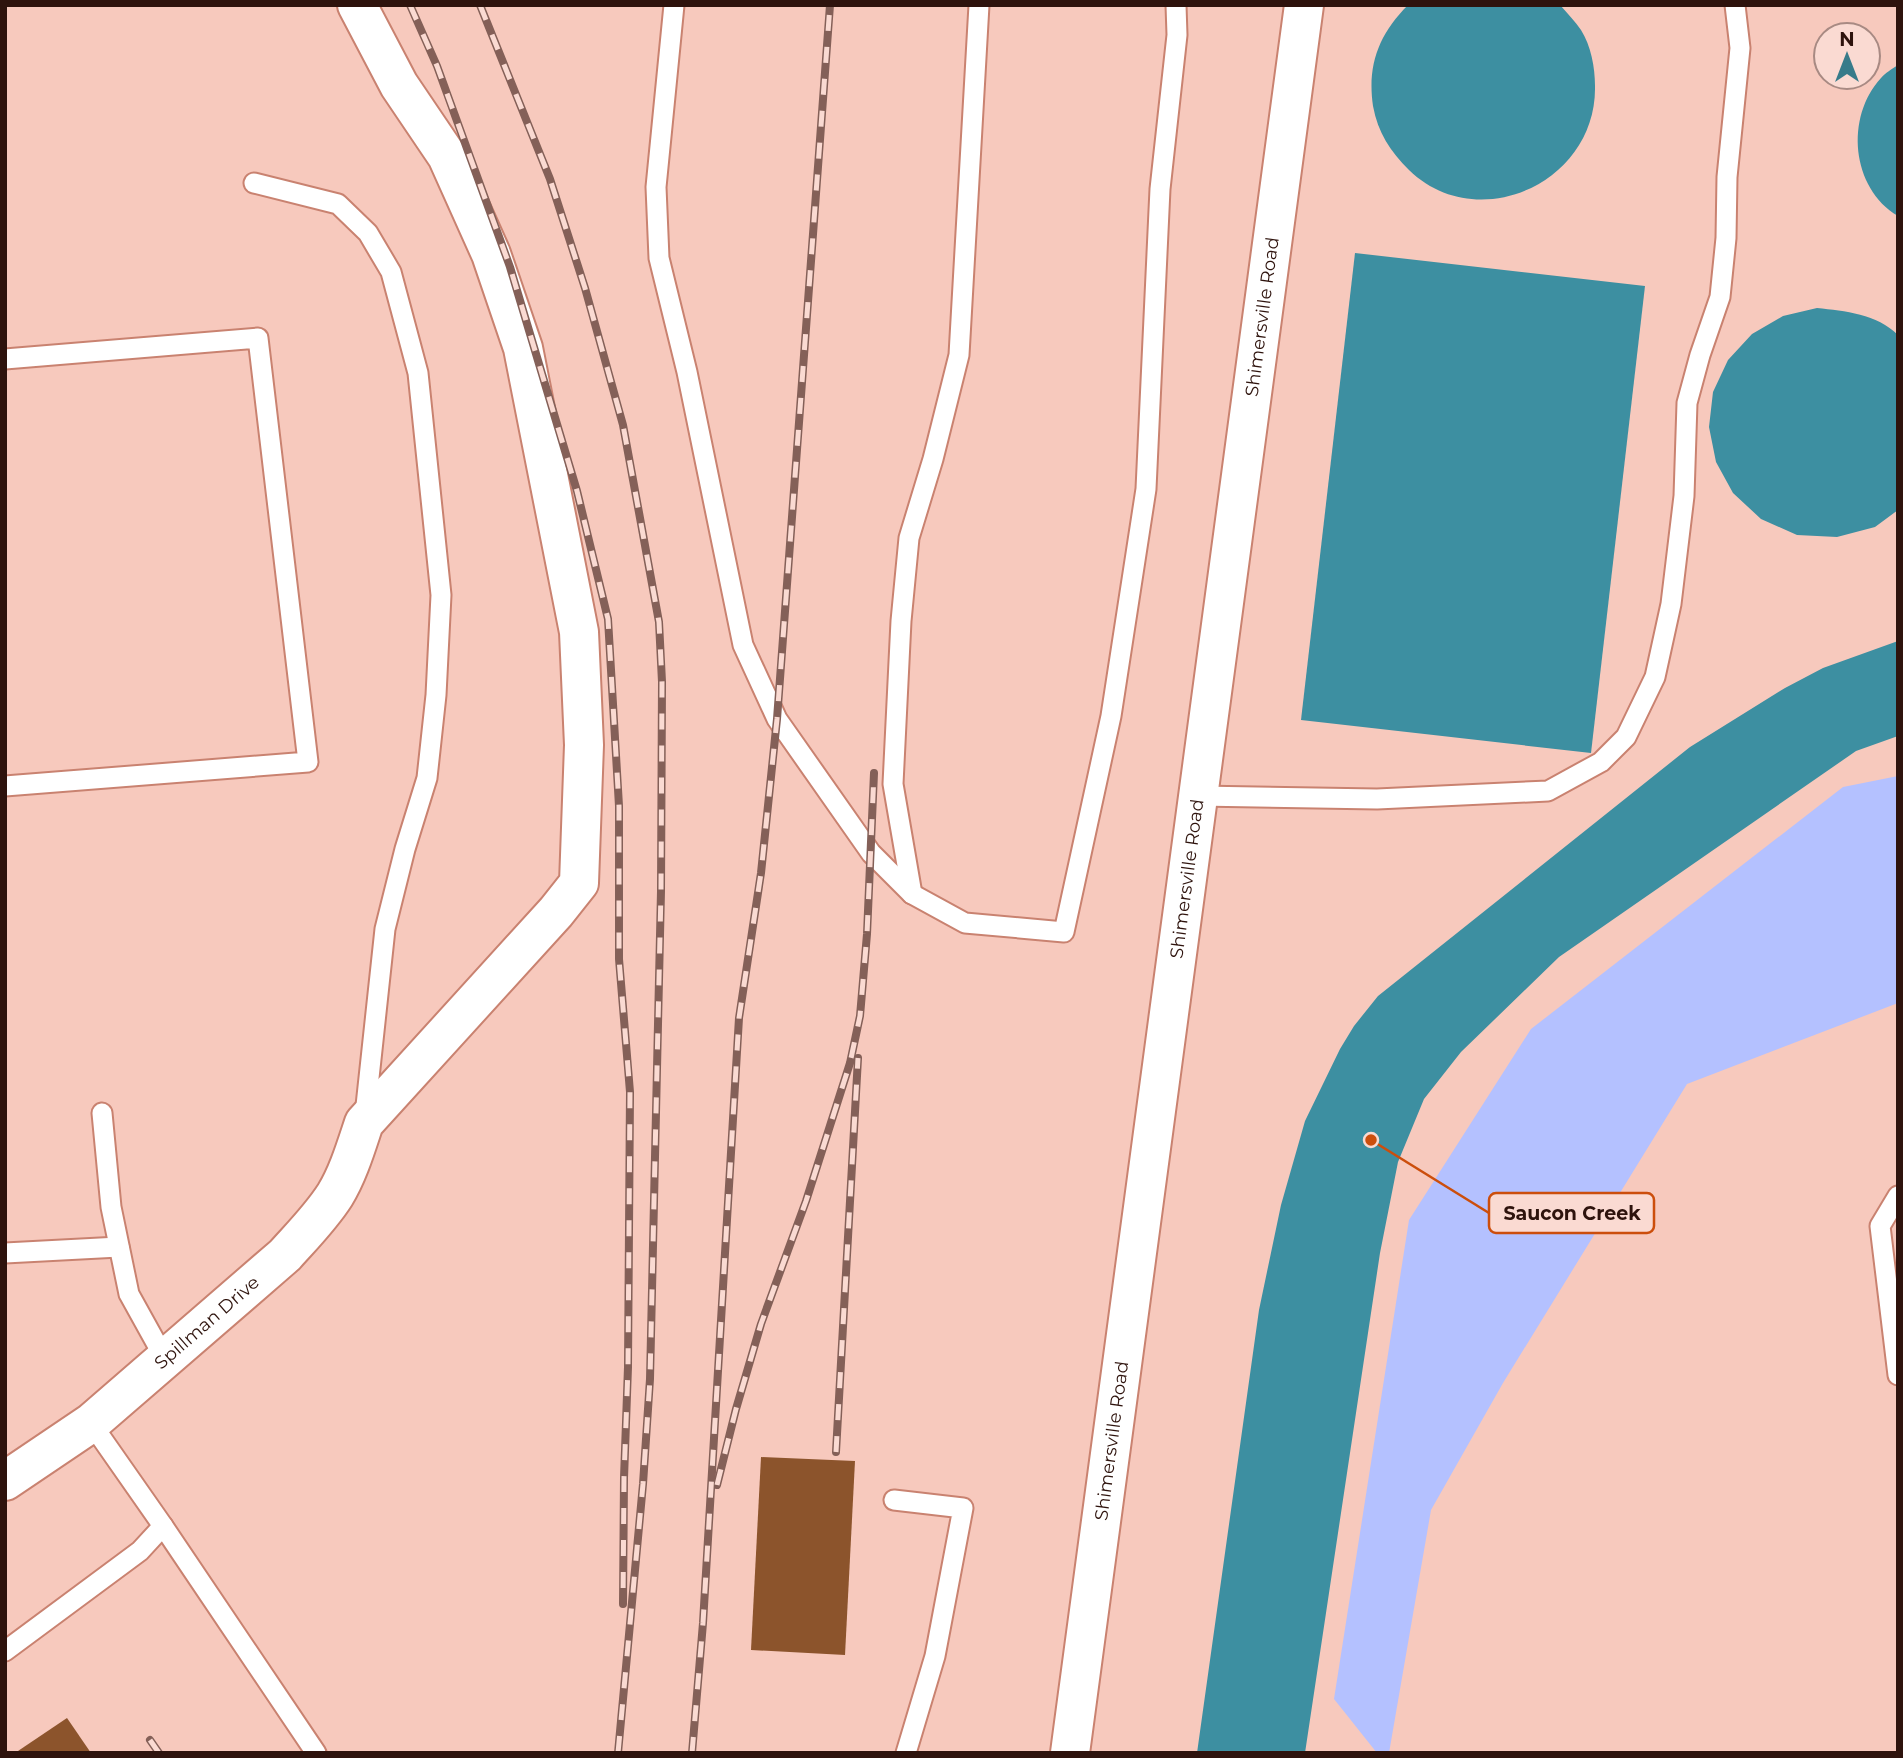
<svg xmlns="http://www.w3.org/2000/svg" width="1903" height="1758" viewBox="0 0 1903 1758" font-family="Montserrat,sans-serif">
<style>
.green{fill:#b4c1ff}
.water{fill:#3d8fa1}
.building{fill:#8c542c}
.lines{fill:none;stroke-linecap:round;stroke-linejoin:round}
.service-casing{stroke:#c98270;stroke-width:23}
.minor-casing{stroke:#c98270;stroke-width:42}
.tertiary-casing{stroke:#c98270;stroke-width:42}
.service{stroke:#fff;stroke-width:19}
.minor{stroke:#fff;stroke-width:38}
.tertiary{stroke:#fff;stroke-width:38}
.rail-casing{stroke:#846058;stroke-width:8}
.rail{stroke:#fadad2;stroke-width:5;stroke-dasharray:16;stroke-linecap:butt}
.labels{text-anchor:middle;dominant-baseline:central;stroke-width:7;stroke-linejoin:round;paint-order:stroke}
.street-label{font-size:18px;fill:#2e130d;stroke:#fadad2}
.leader{fill:none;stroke:#cc4e0c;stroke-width:2.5}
.callout-dot{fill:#cc4e0c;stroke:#fadad2;stroke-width:2.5}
.callout{fill:#fadad2;stroke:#cc4e0c;stroke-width:2.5}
.callout-label{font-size:19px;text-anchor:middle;font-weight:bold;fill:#2e130d}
</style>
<rect width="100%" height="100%" fill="#f7c9bd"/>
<path class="green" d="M1898,776V1003L1687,1084L1503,1383L1431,1510L1389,1753H1377L1334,1699L1409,1220L1531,1029L1843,787Z"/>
<g class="water">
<path d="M1408,5H1560C1567,13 1575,21 1581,30C1591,46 1595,67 1595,86C1597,182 1478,237 1409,170C1390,151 1378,133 1373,106C1367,65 1379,34 1408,5Z"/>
<path d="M1898,65V216C1851,188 1845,117 1881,78C1885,73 1892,69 1898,65Z"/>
<path d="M1355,253L1645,286L1591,753L1301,720Z"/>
<path d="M1817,308C1845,311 1877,314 1898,335V510L1875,527L1837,537L1797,535L1761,519L1733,493L1716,462L1709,427L1713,392L1728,360L1752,334L1783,316Z"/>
<path d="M1898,641V736L1856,751L1559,957L1461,1052L1424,1099L1398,1162L1380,1253L1305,1753H1197L1259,1310L1281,1205L1305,1121L1340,1049L1354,1026L1378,996L1690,747L1785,688L1823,668Z"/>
</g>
<g class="building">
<path d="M761,1457L855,1461L845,1655L751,1650Z"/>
<path d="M67,1718L91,1753H15Z"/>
</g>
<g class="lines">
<g class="service-casing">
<g id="service">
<path d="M674,5L656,187L659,258L687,372L743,645L777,719L871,853L912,894L965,923L1064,932L1111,716L1146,489L1160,189L1177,35L1176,5"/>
<path d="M254,183L338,204L368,233L391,272L418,373L441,595L436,695L427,778L405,849L385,929L365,1115"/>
<path d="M5,359L258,338L308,762L5,786"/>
<path d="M1198,796L1377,799L1548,791L1601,762L1626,737L1655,677L1671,604L1684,496L1687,403L1700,355L1720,297L1726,238L1727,177L1740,48L1735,5"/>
<path d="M912,894L893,784L901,621L909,538L933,459L959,355L979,5"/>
<path d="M102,1113L111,1207L129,1294L165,1359"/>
<path d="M1898,1196L1880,1226L1898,1375"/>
<path d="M5,1253L119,1247"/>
<path d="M894,1500L963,1508L935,1656L906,1753"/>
<path d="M163,1526L316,1753"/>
<path d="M5,1651L140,1551L163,1526L91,1423"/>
</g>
</g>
<g class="minor-casing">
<g id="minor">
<path id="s1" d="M5,1481L91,1423L285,1255C302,1236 321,1217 335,1195C348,1174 356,1147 364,1123L556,912L579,883L584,745L579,632L523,348L491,254L447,156L399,85L357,5"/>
</g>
</g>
<g class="tertiary-casing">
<g id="tertiary">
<path id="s2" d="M1070,1753L1304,5"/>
</g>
</g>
<use href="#service" class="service"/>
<use href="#minor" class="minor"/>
<use href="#tertiary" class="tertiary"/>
<g class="rail-casing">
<g id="rail">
<path d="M410,5L437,66L510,267L577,491L608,619L619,806V959L630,1092L628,1367L624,1478L623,1604"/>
<path d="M480,5L550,179L585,288L623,425L659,622L662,682L661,891L650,1379L643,1484L618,1753"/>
<path d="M836,1452L858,1058"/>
<path d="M717,1485L736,1409L761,1324L806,1201L850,1063L860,1016L867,934L874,773"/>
<path d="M150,1740L159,1753"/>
<path d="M692,1753L703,1623L739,1018L761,873L777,719L830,5"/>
</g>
</g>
<use href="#rail" class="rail"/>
</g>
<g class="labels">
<g class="street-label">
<text stroke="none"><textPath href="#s2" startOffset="1449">Shimersville Road</textPath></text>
<text stroke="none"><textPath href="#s2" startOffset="882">Shimersville Road</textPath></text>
<text stroke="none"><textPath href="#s1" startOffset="257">Spillman Drive</textPath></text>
<text stroke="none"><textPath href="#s2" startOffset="315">Shimersville Road</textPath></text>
</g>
</g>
<path class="leader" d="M1371 1140L1489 1213"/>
<circle class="callout-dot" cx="1371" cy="1140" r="7"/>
<rect class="callout" x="1489" y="1193" width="165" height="40" rx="7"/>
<g class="callout-label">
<text x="1572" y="1220">Saucon Creek</text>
</g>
<rect width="1903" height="1758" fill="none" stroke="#2e130d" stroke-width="14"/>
<g transform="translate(1847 56)"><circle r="33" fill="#fadad2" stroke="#a88a83" stroke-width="2"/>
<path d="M0-5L12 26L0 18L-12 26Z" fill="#377b8a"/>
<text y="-10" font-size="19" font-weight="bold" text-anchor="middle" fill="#2e130d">N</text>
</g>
</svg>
